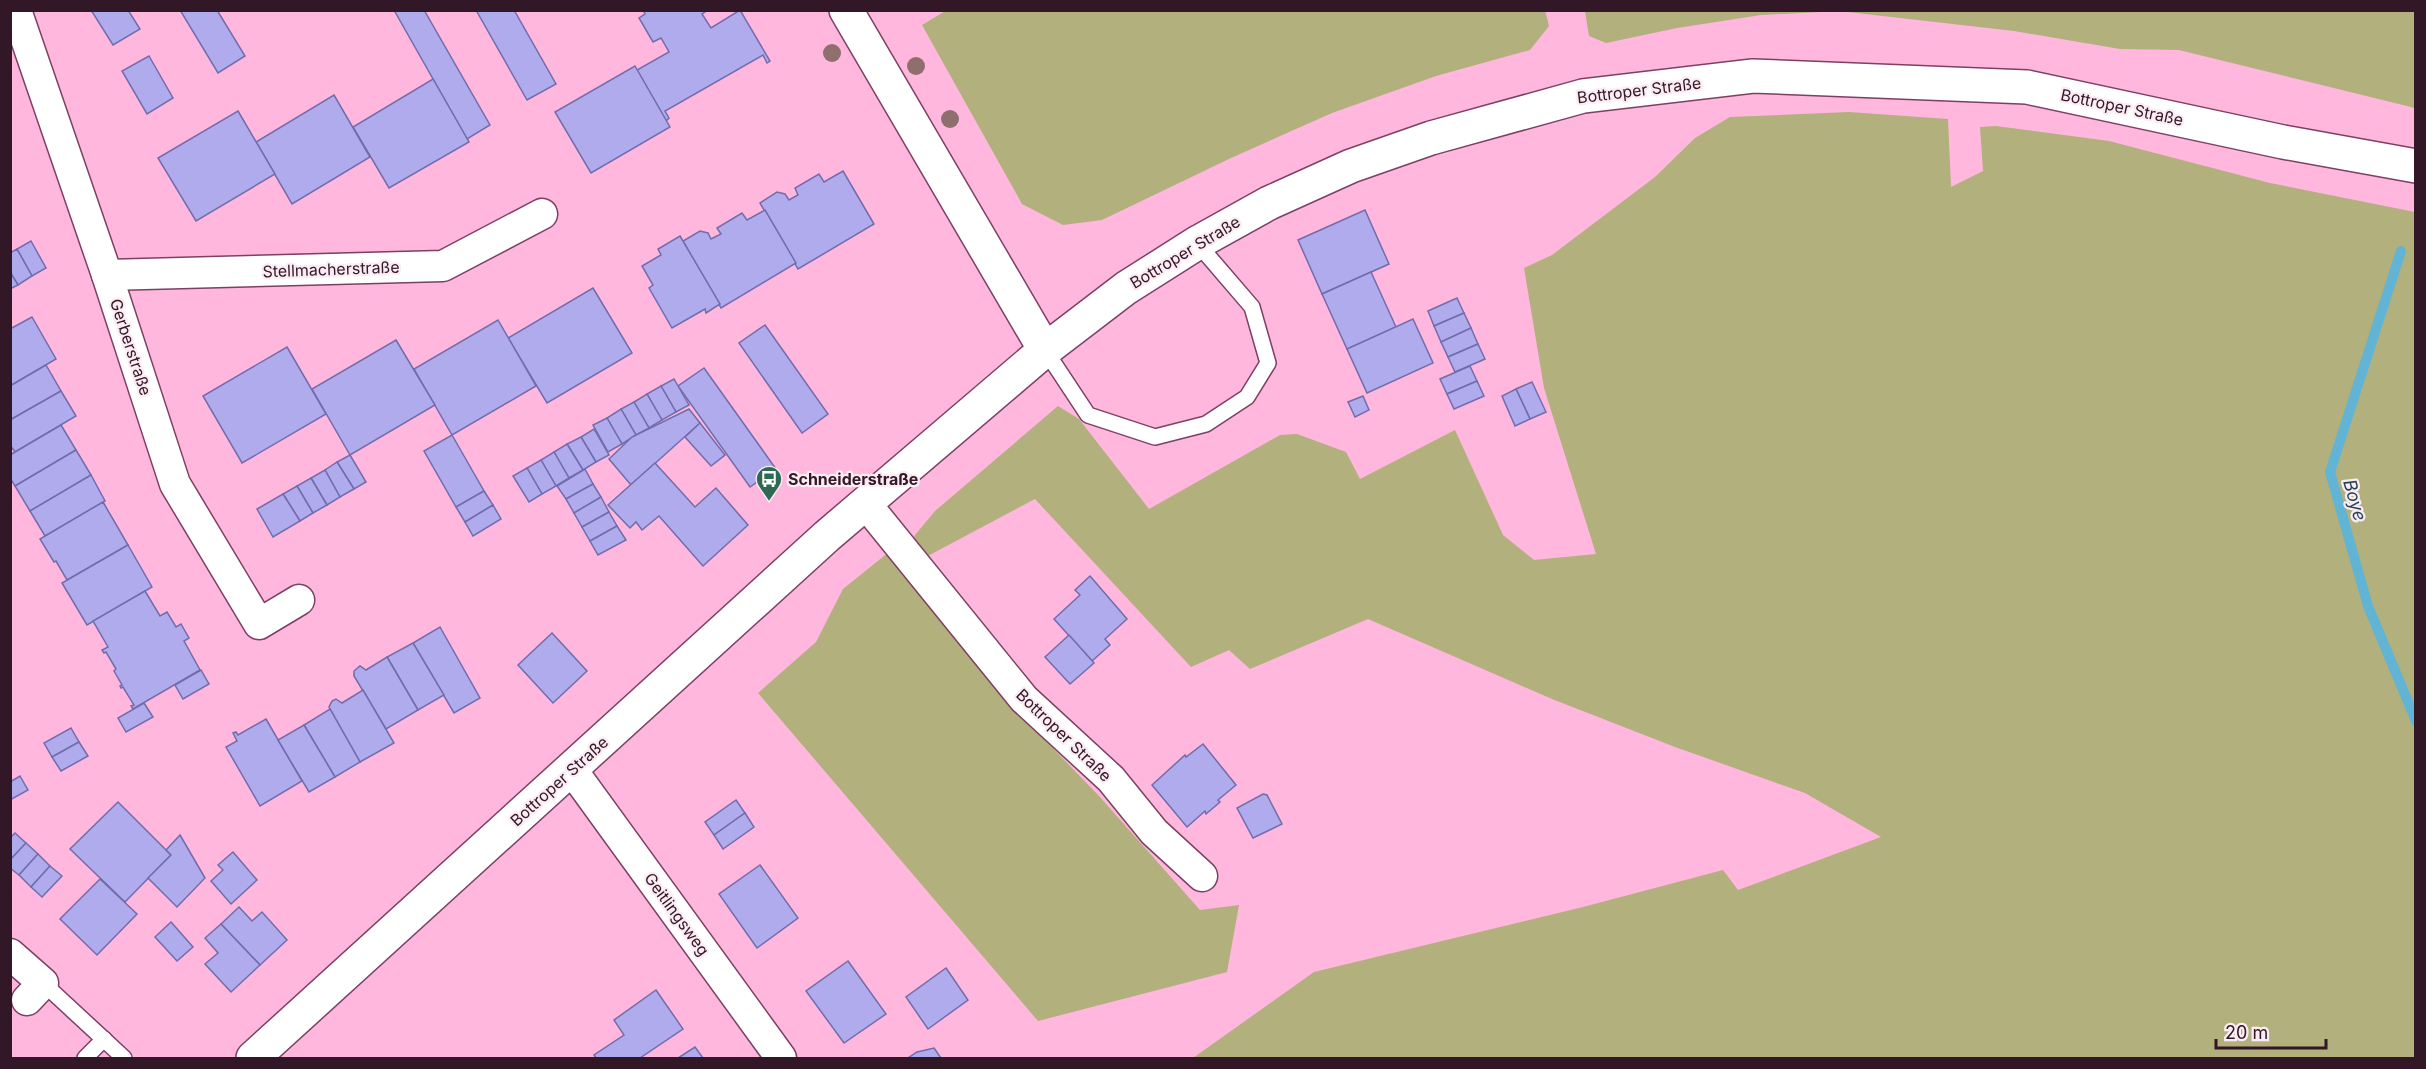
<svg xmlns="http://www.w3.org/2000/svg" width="2426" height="1069" viewBox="0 0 2426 1069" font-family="Inter,sans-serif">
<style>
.green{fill:#b2b07d}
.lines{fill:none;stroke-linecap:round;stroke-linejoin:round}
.stream{stroke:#62b4d5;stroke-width:10}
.building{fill:#afabed;stroke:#716cab;stroke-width:1.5}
.service-casing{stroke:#7d4062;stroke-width:18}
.minor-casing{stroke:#7d4062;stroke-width:33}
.tertiary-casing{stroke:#7d4062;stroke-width:36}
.secondary-casing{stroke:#7d4062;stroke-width:36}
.service{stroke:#fff;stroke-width:15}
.minor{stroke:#fff;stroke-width:30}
.tertiary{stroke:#fff;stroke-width:33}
.secondary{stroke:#fff;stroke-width:33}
.tree{fill:#8f6e6e}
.labels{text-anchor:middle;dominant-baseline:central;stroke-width:4.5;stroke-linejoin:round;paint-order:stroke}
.street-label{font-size:16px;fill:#321726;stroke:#fbecf3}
.poi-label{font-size:16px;font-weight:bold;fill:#321726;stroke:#fbecf3;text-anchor:start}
.water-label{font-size:18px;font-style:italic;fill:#1f4453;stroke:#fbecf3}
</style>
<rect width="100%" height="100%" fill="#ffb7dd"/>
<g class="green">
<path d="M947,10H1545L1549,26L1530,50L1436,76L1332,113L1231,158L1102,220L1063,225L1022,204L922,25Z"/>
<path d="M1585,11H2415V108L2179,50L2120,49L2014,31L1839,11L1761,15L1677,28L1606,43L1589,36Z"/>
<path d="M1849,112L1948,119L1951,187L1983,171L1980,127L1996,126L2109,141L2270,183L2415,212V1058H1193L1314,972L1583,907L1723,870L1738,890L1881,837L1805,793L1675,747L1552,699L1368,619L1250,669L1229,650L1191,667L1035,499L924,558L912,542L915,535L935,511L1058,406L1079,419L1149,509L1280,435L1297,434L1346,452L1360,479L1455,430L1503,535L1534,560L1596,554L1544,388L1524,268L1552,255L1655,177L1695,138L1730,117Z"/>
<path d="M889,552L1016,710L1099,796L1200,910L1239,905L1227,972L1038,1021L758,693L816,642L843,589Z"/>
</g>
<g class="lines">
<path class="stream" d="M2401,251L2330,472L2368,606L2416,721"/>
</g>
<g class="building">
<path d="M91,10H128L140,29L113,45Z"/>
<path d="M180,10H217L245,56L218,73Z"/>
<path d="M394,10H424L490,125L467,139Z"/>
<path d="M476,10H514L556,84L527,100Z"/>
<path d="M643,10H708L702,14L711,28L740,10L770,61L767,63L763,55L665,111L669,118L666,121L637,70L669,52L661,38L653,42L639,18L645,14Z"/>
<path d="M149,56L173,98L147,114L122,71Z"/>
<path d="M635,66L670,127L591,173L555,112Z"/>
<path d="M433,79L469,142L389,188L353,127Z"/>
<path d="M334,95L370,157L292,204L256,142Z"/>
<path d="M238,111L275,174L196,221L158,158Z"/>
<path d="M843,171L874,224L798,269L760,203L777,192L785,194L789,200L798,195L795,188L819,174L824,182Z"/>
<path d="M765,210L796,263L721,308L683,241L700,231L708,233L711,239L721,234L717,228L742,213L747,220Z"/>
<path d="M1365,210L1389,264L1322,294L1298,240Z"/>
<path d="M680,236L720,304L706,313L705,309L672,328L649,288L653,285L642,266L661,255L658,249Z"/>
<path d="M31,241L46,268L32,276L17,249Z"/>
<path d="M17,249L32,276L18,285L10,272V253Z"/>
<path d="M10,272L18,285L10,289Z"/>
<path d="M1371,272L1396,327L1347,349L1322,294Z"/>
<path d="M593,288L632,353L547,403L508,338Z"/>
<path d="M1457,298L1464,313L1434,326L1428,311Z"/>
<path d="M1464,313L1471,328L1441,342L1434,326Z"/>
<path d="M32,317L56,359L10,386V329Z"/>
<path d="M1413,319L1433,363L1367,393L1347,349Z"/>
<path d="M498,320L536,386L452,435L414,369Z"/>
<path d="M765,325L828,414L802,433L739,343Z"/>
<path d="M1471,328L1478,344L1448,357L1441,342Z"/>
<path d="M396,340L435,405L350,455L312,389Z"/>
<path d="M1478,344L1485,359L1455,372L1448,357Z"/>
<path d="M287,347L326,414L242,463L203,396Z"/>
<path d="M46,365L61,391L10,420V386Z"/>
<path d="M1470,366L1477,381L1447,394L1440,379Z"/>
<path d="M704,368L776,469L750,487L678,386Z"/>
<path d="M674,379L689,405L676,412L661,386Z"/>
<path d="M1477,381L1484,396L1454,409L1447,394Z"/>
<path d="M1532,382L1546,412L1530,419L1516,389Z"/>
<path d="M661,386L676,412L662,420L647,394Z"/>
<path d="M1516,389L1530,419L1515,426L1502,396Z"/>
<path d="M61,391L76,416L15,452L10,445V420Z"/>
<path d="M647,394L662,420L649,428L634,402Z"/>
<path d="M1363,396L1369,410L1355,417L1348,402Z"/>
<path d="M634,402L649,428L636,435L621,409Z"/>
<path d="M621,409L636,435L622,444L607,418Z"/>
<path d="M689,409L700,423L631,485L609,459L632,437Z"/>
<path d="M607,418L622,444L608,452L593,425Z"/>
<path d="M700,423L725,455L711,466L685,437Z"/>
<path d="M61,425L76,450L15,486L10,478V455Z"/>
<path d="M594,429L609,455L596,462L581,437Z"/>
<path d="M452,435L484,491L456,507L424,451Z"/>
<path d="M581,437L596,462L583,470L567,444Z"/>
<path d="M567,444L583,470L569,478L554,452Z"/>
<path d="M76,450L91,475L30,511L15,486Z"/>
<path d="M554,452L569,478L556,486L541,460Z"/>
<path d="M350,455L366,482L354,489L337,462Z"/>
<path d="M541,460L556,486L542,494L527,468Z"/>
<path d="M337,462L354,489L340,497L325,470Z"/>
<path d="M655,463L695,507L716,488L748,525L703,566L659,516L642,530L636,522L630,528L608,505Z"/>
<path d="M527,468L542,494L529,502L513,476Z"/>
<path d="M585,469L593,484L566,499L557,486Z"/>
<path d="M325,470L340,497L327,505L311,478Z"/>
<path d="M91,475L105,501L45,536L30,511Z"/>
<path d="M311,478L327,505L313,513L297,486Z"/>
<path d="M593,484L601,497L574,513L566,499Z"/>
<path d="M297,486L313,513L300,521L283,494Z"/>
<path d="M484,491L493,505L465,522L456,507Z"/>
<path d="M283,494L300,521L273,537L257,509Z"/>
<path d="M601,497L609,512L582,527L574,513Z"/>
<path d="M103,502L128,545L67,580L56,561L54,562L40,539Z"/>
<path d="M493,505L501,519L473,536L465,522Z"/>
<path d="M609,512L617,526L590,541L582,527Z"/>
<path d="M617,526L626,540L598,555L590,541Z"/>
<path d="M128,545L152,587L87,625L62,583Z"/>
<path d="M1090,576L1127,619L1105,639L1110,645L1092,661L1054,619L1080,595L1075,590Z"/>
<path d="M145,591L160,616L167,612L176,627L181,624L189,638L184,641L200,670L133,709L131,706L134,705L123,687L121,688L120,686L122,685L114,671L116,669L106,652L104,653L102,650L108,647L93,621Z"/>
<path d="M440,627L480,698L454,713L413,643Z"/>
<path d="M552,633L587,671L553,703L518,665Z"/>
<path d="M1069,635L1094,663L1070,684L1045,657Z"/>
<path d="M413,643L444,695L418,710L387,657Z"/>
<path d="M387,657L418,710L386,729L354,676V671L360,666L366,670Z"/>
<path d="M201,670L209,684L183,699L175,685Z"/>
<path d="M363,690L394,743L360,762L329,707L332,701L336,699L342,703Z"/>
<path d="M144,703L153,717L126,732L118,718Z"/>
<path d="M330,709L360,762L335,777L304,725Z"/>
<path d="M266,719L302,781L260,806L226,747L237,741L233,733L236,732L238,735Z"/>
<path d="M304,725L335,777L309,792L278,740Z"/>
<path d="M71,728L79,742L52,757L44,743Z"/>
<path d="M79,742L88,756L61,771L52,757Z"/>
<path d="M1203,744L1236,785L1218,800L1220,802L1206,814L1205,811L1187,827L1152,785L1185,755L1186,757Z"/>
<path d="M20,776L28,790L10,800V782Z"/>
<path d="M1263,794L1267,795L1282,824L1253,838L1237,808Z"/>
<path d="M736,800L745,813L714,835L705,822Z"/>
<path d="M118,802L171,855L125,902L70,849Z"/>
<path d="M745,813L754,827L723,849L714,835Z"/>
<path d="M15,833L26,843L10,860V838Z"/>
<path d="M180,835L205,878L177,907L148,878L171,855L166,850Z"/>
<path d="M26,843L38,854L19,875L10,868V860Z"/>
<path d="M233,852L257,880L231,904L211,881L223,870L218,865Z"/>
<path d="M38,854L50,866L31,887L19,875Z"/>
<path d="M760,865L798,918L757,948L719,894Z"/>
<path d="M50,866L62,876L42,897L31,887Z"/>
<path d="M100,879L137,914L97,955L60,919Z"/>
<path d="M239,907L252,921L262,912L287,940L260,965L221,924Z"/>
<path d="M171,922L193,947L177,961L155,937Z"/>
<path d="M221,924L260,965L231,992L205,964L218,953L205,938Z"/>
<path d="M848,961L886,1014L844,1043L806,991Z"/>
<path d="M946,968L968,1000L928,1029L906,997Z"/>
<path d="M656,990L683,1029L640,1058H596L594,1055L624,1035L614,1020Z"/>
<path d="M695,1047L703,1058H678Z"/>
<path d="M934,1048L941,1058H908L917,1052Z"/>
</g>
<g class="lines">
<g class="service-casing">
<g id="service">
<path d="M1045,350L1088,415L1155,437L1206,424L1247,397L1268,363L1252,307L1197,243"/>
<path d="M43,983L124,1058"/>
<path d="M85,1058L104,1039"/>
</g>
</g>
<g class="minor-casing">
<g id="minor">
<path d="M16,10L107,275L175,484L259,624L299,600"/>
<path d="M107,275L443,266L542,214"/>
<path d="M866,504L1024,699L1111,779L1154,832L1202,876"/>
<path d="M572,770L781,1058"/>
<path d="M10,954L43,983L27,1000"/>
</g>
</g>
<g class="tertiary-casing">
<path id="tertiary" d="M846,10L1045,350"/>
</g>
<g class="secondary-casing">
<path id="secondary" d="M253,1058L827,536L1045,350L1126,288L1197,243L1269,203L1351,166L1431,138L1583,96L1753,76L2027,87L2283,142L2416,166"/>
</g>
<use href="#service" class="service"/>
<use href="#minor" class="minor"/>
<use href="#tertiary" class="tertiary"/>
<use href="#secondary" class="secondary"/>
</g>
<g class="tree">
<circle cx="832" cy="53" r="9"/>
<circle cx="916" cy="66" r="9"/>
<circle cx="950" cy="119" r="9"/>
</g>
<defs>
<g id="bus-pin" transform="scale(1.35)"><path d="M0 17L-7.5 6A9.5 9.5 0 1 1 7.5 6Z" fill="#2e6953" stroke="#fbecf3"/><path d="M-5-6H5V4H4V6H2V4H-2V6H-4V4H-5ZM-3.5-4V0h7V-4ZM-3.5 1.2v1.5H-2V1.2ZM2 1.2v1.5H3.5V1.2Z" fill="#fff"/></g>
</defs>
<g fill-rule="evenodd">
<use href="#bus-pin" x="769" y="479"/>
</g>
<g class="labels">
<g class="street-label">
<text transform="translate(1639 90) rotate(-7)">Bottroper Straße</text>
<text transform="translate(2122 107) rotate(12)">Bottroper Straße</text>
<text transform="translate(1185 252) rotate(-31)">Bottroper Straße</text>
<text transform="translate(331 269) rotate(-2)">Stellmacherstraße</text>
<text transform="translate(131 347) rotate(72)">Gerberstraße</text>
<text transform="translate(1064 735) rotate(44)">Bottroper Straße</text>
<text transform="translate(559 781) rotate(-42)">Bottroper Straße</text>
<text transform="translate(677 914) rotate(54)">Geitlingsweg</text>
</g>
<g class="poi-label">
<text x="788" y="479">Schneiderstraße</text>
</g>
<g class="water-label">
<text transform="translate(2355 500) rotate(74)">Boye</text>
</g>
</g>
<rect width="2426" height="1069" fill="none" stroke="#321726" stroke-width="24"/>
<path d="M2216 1039v9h110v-9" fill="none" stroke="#321726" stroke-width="3"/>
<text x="2225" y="1039" font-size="18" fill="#321726" stroke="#fbecf3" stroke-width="4.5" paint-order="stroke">20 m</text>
</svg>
